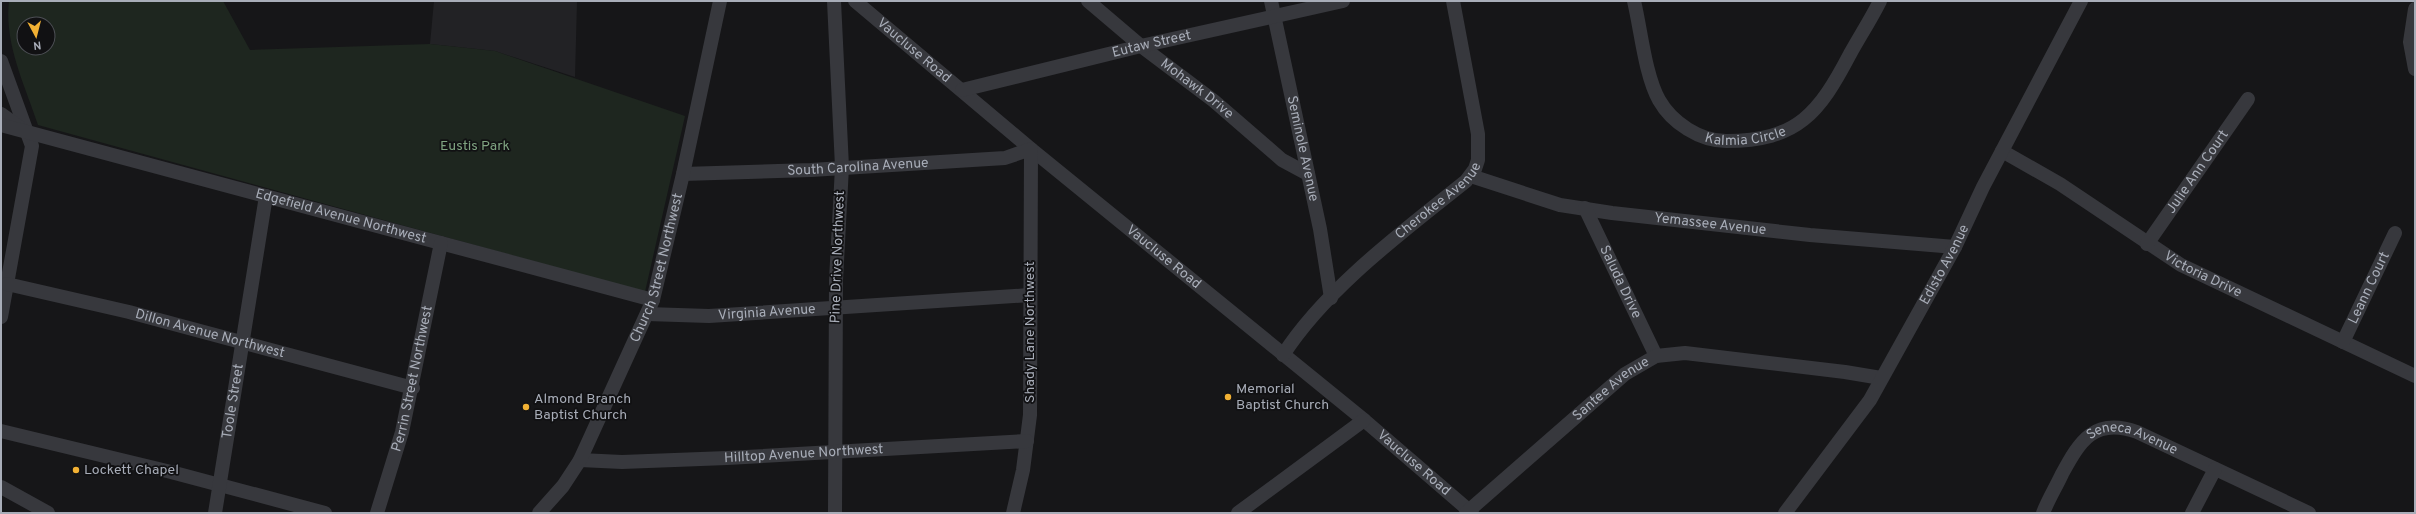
<svg xmlns="http://www.w3.org/2000/svg" width="2416" height="514" viewBox="0 0 2416 514" font-family="Overpass,sans-serif">
<style>
.built{fill:#222225}
.green{fill:#1e261f;fill-rule:evenodd}
.lines{fill:none;stroke-linecap:round;stroke-linejoin:round}
.minor{stroke:#37383d;stroke-width:14}
.poi-dot{fill:#f2b134;stroke:#111113;stroke-width:1.5}
.labels{text-anchor:middle;dominant-baseline:central;stroke-width:3.5;stroke-linejoin:round;paint-order:stroke}
.street-label{font-size:14px;fill:#a8adb8;stroke:#111113}
.park-label{font-size:14px;fill:#7fa381;stroke:#111113}
.poi-label{font-size:14px;fill:#a8adb8;stroke:#111113;text-anchor:start}
</style>
<rect width="100%" height="100%" fill="#161618"/>
<path class="built" d="M434,1H579L577,2L575,77L495,51L430,44Z"/>
<path class="green" d="M9,1H223L250,50L430,44L495,51L685,116L645,292L38,125C25,85 4,44 9,1ZM24,24H48V48H24Z"/>
<g class="lines">
<g class="minor">
<path d="M834,1L842,167L836,280L835,513"/>
<path id="s1" d="M855,1L1031,149L1364,420L1472,513"/>
<path id="s2" d="M1088,1L1141,46L1214,101L1282,160L1308,174"/>
<path id="s3" d="M1271,1L1320,229L1331,298"/>
<path id="s4" d="M1634,1C1641,30 1645,75 1659,100C1672,123 1700,141 1726,141C1798,141 1819,113 1850,54C1860,36 1871,19 1880,1"/>
<path d="M2415,9L2410,42L2415,69"/>
<path d="M1,61L32,146L1,317"/>
<path id="s5" d="M962,90L1141,46L1343,1"/>
<path d="M1,114L22,129"/>
<path id="s6" d="M1,125L653,300"/>
<path id="s7" d="M2002,151L2060,184L2181,265L2415,376"/>
<path id="s8" d="M683,174L811,170L1005,158L1031,149L1030,415L1023,470L1013,513"/>
<path id="s9" d="M1471,176L1560,205L1612,213L1810,235L1955,247"/>
<path id="s10" d="M1585,208L1656,356"/>
<path id="s11" d="M2147,244L2248,99"/>
<path id="s12" d="M7,284L129,312L413,388"/>
<path id="s13" d="M647,314L709,316L1030,295"/>
<path id="s14" d="M2343,342L2395,233"/>
<path id="s15" d="M1283,355C1326,288 1405,230 1466,181L1475,169L1478,160V134L1453,1"/>
<path d="M1,431L171,472L325,513"/>
<path id="s16" d="M580,460L622,462L727,458L1027,441"/>
<path d="M1,487L48,513"/>
<path id="s17" d="M215,513L266,196"/>
<path id="s18" d="M377,513L402,432L441,243"/>
<path id="s19" d="M539,513L563,486L580,460L653,300L683,174L720,1"/>
<path d="M1238,513L1364,420"/>
<path id="s20" d="M1466,513L1625,374L1656,356L1685,353L1845,372L1881,378"/>
<path id="s21" d="M1785,513L1870,400L1955,247L1983,187L2081,1"/>
<path id="s22" d="M2043,513C2048,500 2056,487 2062,474C2080,441 2094,417 2137,432L2309,513"/>
<path d="M2192,513L2215,469"/>
</g>
</g>
<g class="poi-dot">
<circle cx="1228" cy="397" r="4"/>
<circle cx="526" cy="407" r="4"/>
<circle cx="76" cy="470" r="4"/>
</g>
<g class="labels">
<g class="street-label">
<text stroke="none"><textPath href="#s5" startOffset="195">Eutaw Street</textPath></text>
<text stroke="none"><textPath href="#s1" startOffset="77">Vaucluse Road</textPath></text>
<text stroke="none"><textPath href="#s2" startOffset="140">Mohawk Drive</textPath></text>
<text stroke="none"><textPath href="#s4" startOffset="204">Kalmia Circle</textPath></text>
<text stroke="none"><textPath href="#s3" startOffset="151">Seminole Avenue</textPath></text>
<text stroke="none"><textPath href="#s8" startOffset="175">South Carolina Avenue</textPath></text>
<text stroke="none"><textPath href="#s11" startOffset="88">Julie Ann Court</textPath></text>
<text stroke="none"><textPath href="#s15" startOffset="220">Cherokee Avenue</textPath></text>
<text stroke="none"><textPath href="#s6" startOffset="352">Edgefield Avenue Northwest</textPath></text>
<text stroke="none"><textPath href="#s9" startOffset="245">Yemassee Avenue</textPath></text>
<text stroke="none"><textPath href="#s1" startOffset="401">Vaucluse Road</textPath></text>
<text transform="translate(838 257) rotate(-88)">Pine Drive Northwest</text>
<text stroke="none"><textPath href="#s21" startOffset="296">Edisto Avenue</textPath></text>
<text stroke="none"><textPath href="#s19" startOffset="275">Church Street Northwest</textPath></text>
<text stroke="none"><textPath href="#s7" startOffset="236">Victoria Drive</textPath></text>
<text stroke="none"><textPath href="#s10" startOffset="82">Saluda Drive</textPath></text>
<text stroke="none"><textPath href="#s14" startOffset="60">Leann Court</textPath></text>
<text stroke="none"><textPath href="#s13" startOffset="120">Virginia Avenue</textPath></text>
<text transform="translate(1030 332) rotate(-90)">Shady Lane Northwest</text>
<text stroke="none"><textPath href="#s12" startOffset="209">Dillon Avenue Northwest</textPath></text>
<text stroke="none"><textPath href="#s18" startOffset="139">Perrin Street Northwest</textPath></text>
<text stroke="none"><textPath href="#s20" startOffset="191">Santee Avenue</textPath></text>
<text stroke="none"><textPath href="#s17" startOffset="113">Toole Street</textPath></text>
<text stroke="none"><textPath href="#s22" startOffset="137">Seneca Avenue</textPath></text>
<text stroke="none"><textPath href="#s16" startOffset="224">Hilltop Avenue Northwest</textPath></text>
<text stroke="none"><textPath href="#s1" startOffset="725">Vaucluse Road</textPath></text>
</g>
<g class="park-label">
<text x="475" y="146">Eustis Park</text>
</g>
<g class="poi-label">
<text x="1236" y="389">Memorial<tspan x="1236" dy="16">Baptist Church</tspan></text>
<text x="534" y="399">Almond Branch<tspan x="534" dy="16">Baptist Church</tspan></text>
<text x="84" y="470">Lockett Chapel</text>
</g>
</g>
<rect width="2416" height="514" fill="none" stroke="#a8adb8" stroke-width="4"/>
<g transform="translate(36 36) rotate(173)"><circle r="19" fill="#111113" stroke="#4d4f55"/>
<path d="M0-3L7 15L0 10L-7 15Z" fill="#f2b134"/>
<text y="-6" font-size="11" font-weight="bold" text-anchor="middle" fill="#a8adb8">N</text>
</g>
</svg>
